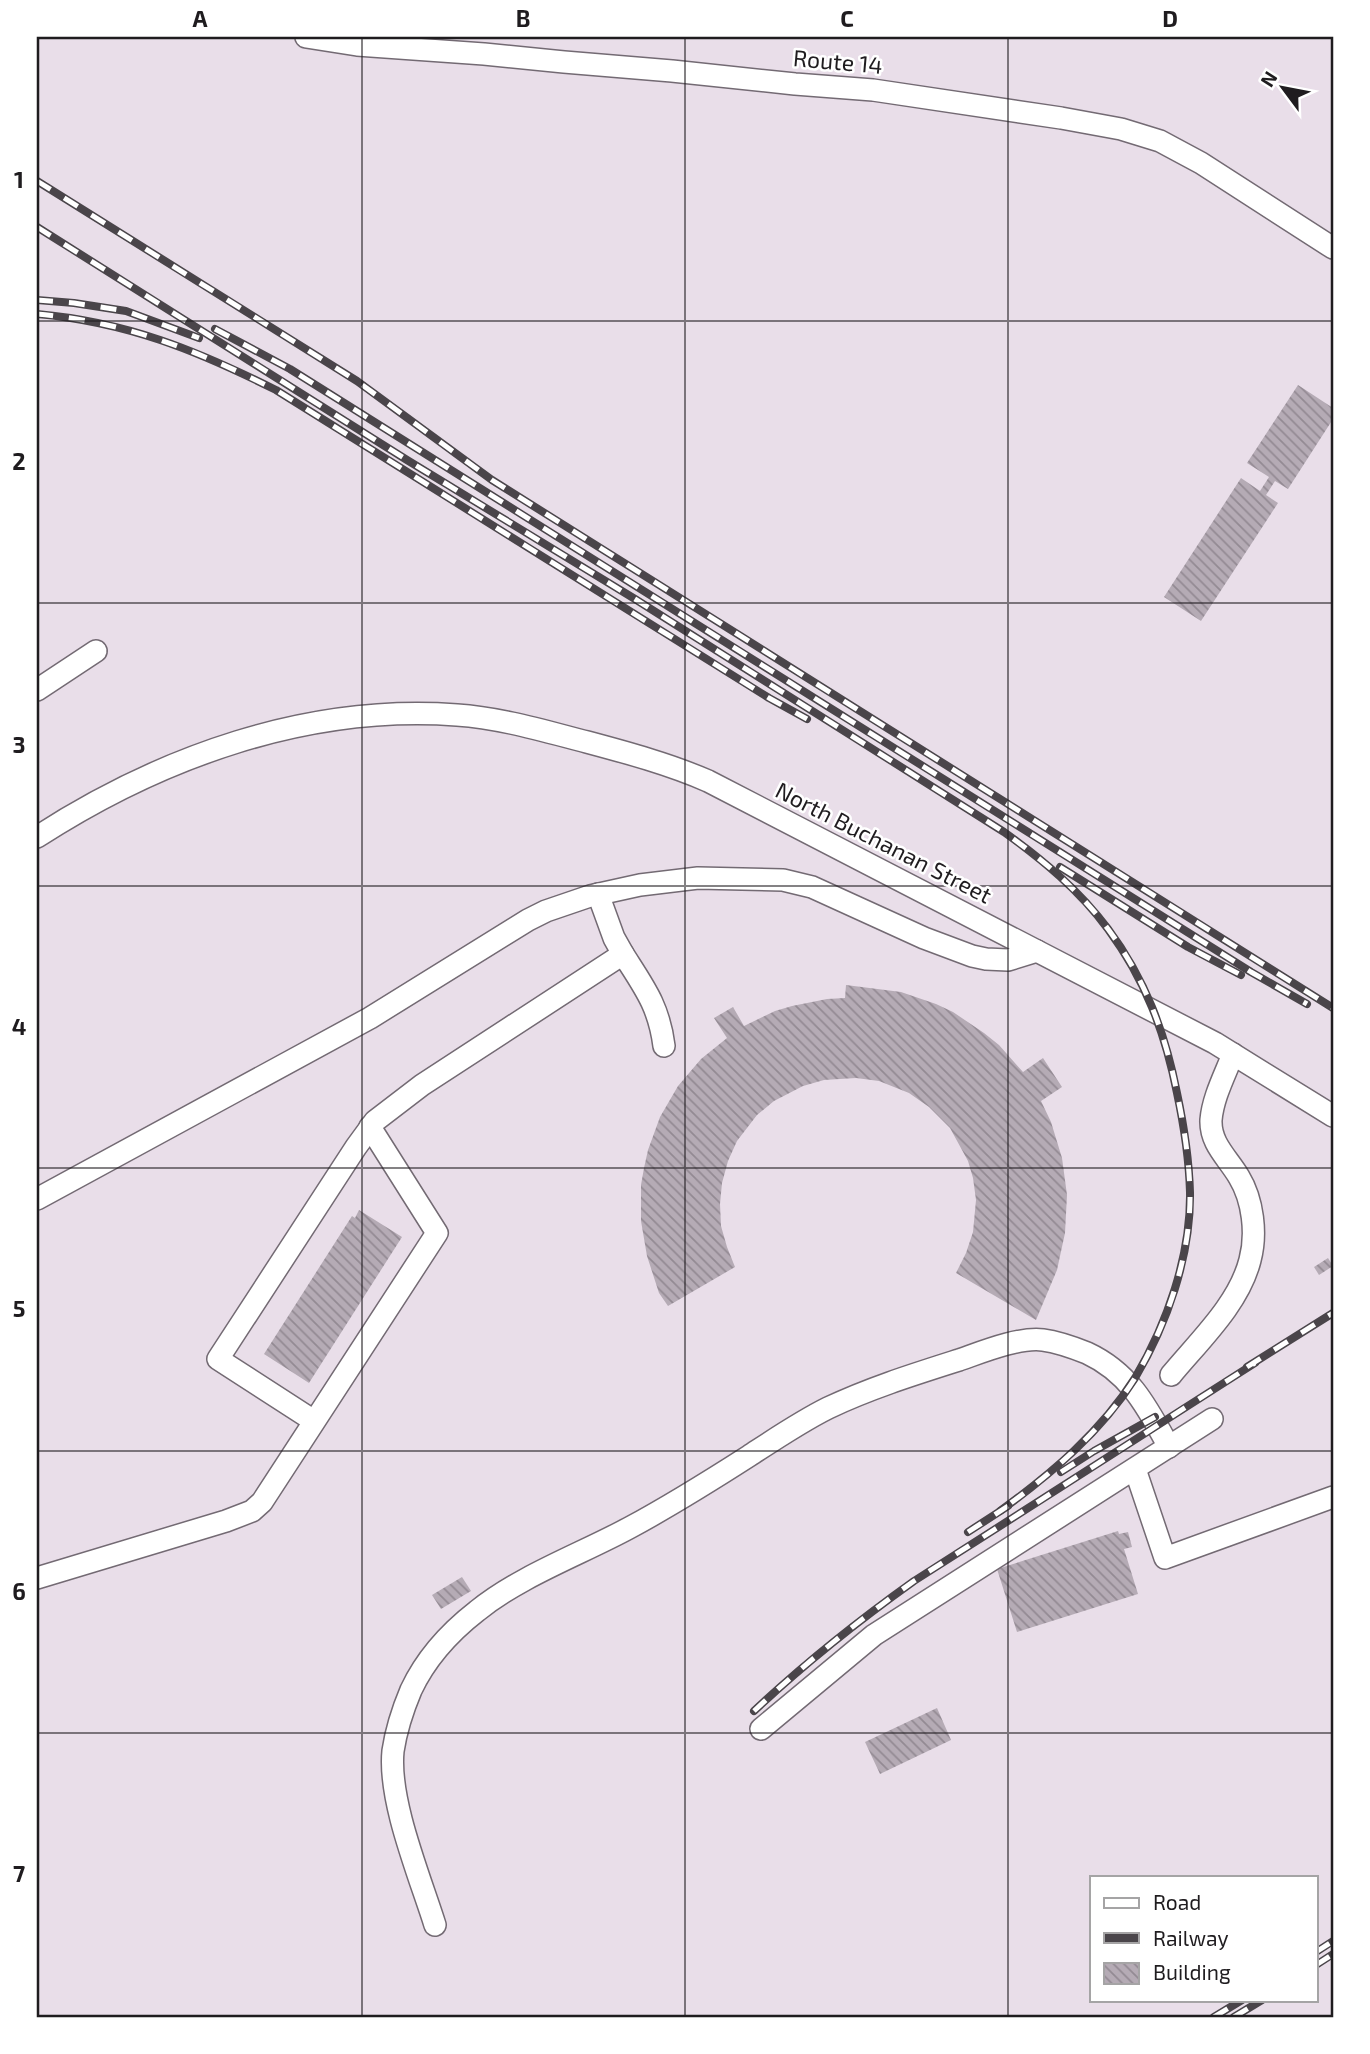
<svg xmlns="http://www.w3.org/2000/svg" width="1370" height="2054" viewBox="0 0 1370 2054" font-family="'Exo 2',sans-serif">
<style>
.building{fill:url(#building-back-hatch)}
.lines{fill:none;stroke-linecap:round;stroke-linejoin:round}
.minor-casing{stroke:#736a73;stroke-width:24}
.minor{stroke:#fff;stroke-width:21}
.rail-casing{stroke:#4a454a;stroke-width:8}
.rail{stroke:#fff;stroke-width:5;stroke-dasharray:16;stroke-linecap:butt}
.grid{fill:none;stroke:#1f1c1f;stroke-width:2;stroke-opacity:0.55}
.labels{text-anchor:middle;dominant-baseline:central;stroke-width:5;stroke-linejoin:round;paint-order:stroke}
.street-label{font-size:23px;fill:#1f1c1f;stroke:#fff}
.neatline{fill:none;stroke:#1f1c1f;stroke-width:2.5}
.grid-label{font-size:23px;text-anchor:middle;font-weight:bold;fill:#1f1c1f}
</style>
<defs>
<pattern id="building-back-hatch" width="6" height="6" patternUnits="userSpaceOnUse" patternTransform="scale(1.75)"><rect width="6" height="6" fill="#b5abb5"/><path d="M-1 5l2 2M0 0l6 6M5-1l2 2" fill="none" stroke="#938a93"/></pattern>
</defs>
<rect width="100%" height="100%" fill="#e9dee9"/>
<g class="building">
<path d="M1298,385L1333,408V419L1288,489L1275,481L1266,495L1278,503L1201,621L1164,597L1241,478L1260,491L1269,477L1247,463Z"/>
<path d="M846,985L901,992L936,1004L953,1012L984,1033L999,1045L1023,1072L1043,1058L1062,1087L1041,1101L1051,1122L1062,1158L1067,1195L1065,1233L1057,1270L1036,1320L956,1273L966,1253L973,1232L976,1200L973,1178L968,1161L950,1128L929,1107L909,1093L879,1081L856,1078L824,1080L803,1086L774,1101L757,1115L737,1141L728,1161L722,1183L720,1204L721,1226L727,1247L735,1267L668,1306L659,1293L647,1256L641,1221V1185L644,1168L648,1150L660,1117L678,1086L701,1059L727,1038L714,1018L733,1007L744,1026L775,1011L792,1006L827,999L845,998Z"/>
<path d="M359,1210L402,1237L309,1383L264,1354L352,1216L355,1218Z"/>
<path d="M1328,1258L1333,1266L1319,1275L1314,1267Z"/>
<path d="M1118,1531L1119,1534L1128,1532L1132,1547L1124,1549L1138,1594L1017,1632L997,1569Z"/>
<path d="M462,1577L471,1591L441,1609L432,1595Z"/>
<path d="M937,1708L951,1740L880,1774L865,1742Z"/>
</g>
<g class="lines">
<g class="minor-casing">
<g id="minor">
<path d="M306,37L357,45L484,54L564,62L672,71L795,84L873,90L1061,118L1121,129L1160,141L1201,163L1333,248"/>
<path d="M37,690L96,651"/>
<path d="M37,837C161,757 307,704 457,715C501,718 544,731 587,742C628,753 669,764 708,781L1215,1043L1333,1116"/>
<path d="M623,954C644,987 659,1006 664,1046"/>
<path d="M37,1199L370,1018L528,920L546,911L590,896L640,885L698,878L783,880L812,887L924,938L972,956L986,959L1008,960L1037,951"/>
<path d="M1171,1375C1199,1341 1239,1304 1250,1260C1257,1234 1253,1200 1239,1177C1228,1158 1210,1144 1211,1120C1213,1097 1225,1075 1233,1054"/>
<path d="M314,1421L218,1359L356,1147L375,1121L422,1085L623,954L614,938L598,894"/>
<path d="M1135,1469L1165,1558L1333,1497"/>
<path d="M37,1578L226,1521L252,1511L262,1502L437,1233L370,1127"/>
<path d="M761,1729L874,1635L1212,1419"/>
<path d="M435,1925C420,1877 388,1801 393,1751C396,1731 403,1709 411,1690C426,1658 450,1632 477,1611C520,1576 581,1554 629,1528C670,1506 710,1481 749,1456C775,1439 800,1422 828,1408C870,1388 915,1374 959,1360C982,1352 1018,1337 1043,1340C1058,1342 1072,1347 1087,1353C1130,1373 1147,1407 1169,1447"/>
</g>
</g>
<use href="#minor" class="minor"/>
<g class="rail-casing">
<g id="rail">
<path d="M37,181L357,381L492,480L1333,1008"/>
<path d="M37,227L407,460L635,599L1004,832C1043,860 1079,890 1108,929C1145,979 1165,1032 1177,1093C1184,1126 1189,1159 1190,1192C1191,1256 1167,1324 1135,1378C1101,1432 1051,1474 1000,1511"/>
<path d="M37,300L74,303L126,311L199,338"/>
<path d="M37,314C127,322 196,350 276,390L769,698L807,719"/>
<path d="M215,329L290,369L1251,972L1307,1004"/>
<path d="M1060,867L1188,947L1241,975"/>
<path d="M1247,1367L1333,1313"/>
<path d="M1061,1472L1094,1451L1155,1417"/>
<path d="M968,1532L1008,1506"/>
<path d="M754,1711C804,1664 858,1621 914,1581L1255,1363"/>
<path d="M1316,1952L1333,1941"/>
<path d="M1316,1965L1333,1954"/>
<path d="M1214,2017L1242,2000"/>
<path d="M1234,2017L1262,2000"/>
</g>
</g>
<use href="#rail" class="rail"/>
</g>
<path class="grid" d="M362,37V2017M685,37V2017M1008,37V2017M37,321H1333M37,603H1333M37,886H1333M37,1168H1333M37,1451H1333M37,1733H1333"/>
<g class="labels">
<g class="street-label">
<text transform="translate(838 61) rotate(5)">Route 14</text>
<text transform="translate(884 842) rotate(27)">North Buchanan Street</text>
</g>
</g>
<rect width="1370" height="2054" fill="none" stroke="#ffffff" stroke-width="77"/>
<rect x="1090" y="1876" width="228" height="126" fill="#ffffff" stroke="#a5a4a5" stroke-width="2"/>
<rect x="1104" y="1898" width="35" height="10" fill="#ffffff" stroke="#a5a4a5" stroke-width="2"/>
<text x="1153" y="1910" font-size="21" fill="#1f1c1f">Road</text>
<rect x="1104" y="1933" width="35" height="10" fill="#4a454a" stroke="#a5a4a5" stroke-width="2"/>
<text x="1153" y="1946" font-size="21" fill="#1f1c1f">Railway</text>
<rect x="1104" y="1963" width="35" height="21" fill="url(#building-back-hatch)" stroke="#a5a4a5" stroke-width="2"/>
<text x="1153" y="1980" font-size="21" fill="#1f1c1f">Building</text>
<g transform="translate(1283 88) rotate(302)" stroke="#ffffff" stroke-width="5" paint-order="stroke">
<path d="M0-5L12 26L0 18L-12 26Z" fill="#1f1c1f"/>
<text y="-10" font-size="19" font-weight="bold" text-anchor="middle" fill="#1f1c1f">N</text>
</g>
<rect x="38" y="38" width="1294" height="1978" class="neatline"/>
<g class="grid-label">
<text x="200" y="27">A</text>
<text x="523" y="27">B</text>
<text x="847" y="27">C</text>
<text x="1170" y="27">D</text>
<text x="19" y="188">1</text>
<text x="19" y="470">2</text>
<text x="19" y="753">3</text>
<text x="19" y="1035">4</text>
<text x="19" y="1317">5</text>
<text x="19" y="1600">6</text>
<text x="19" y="1882">7</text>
</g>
</svg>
